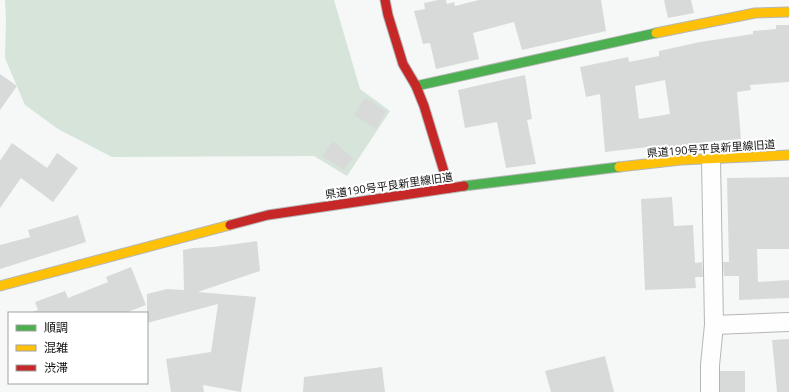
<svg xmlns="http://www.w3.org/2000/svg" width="789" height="392" viewBox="0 0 789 392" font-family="'Open Sans','Noto Sans JP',sans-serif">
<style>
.green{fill:#d6e4da}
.building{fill:#d8dad9;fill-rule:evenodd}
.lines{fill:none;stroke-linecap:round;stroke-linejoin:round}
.street-casing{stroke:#b5b7b6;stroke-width:20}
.fast-casing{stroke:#b5b7b6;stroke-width:11}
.slow-casing{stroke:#b5b7b6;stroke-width:11}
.jam-casing{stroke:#b5b7b6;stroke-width:11}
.street{stroke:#fefefe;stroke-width:18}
.fast{stroke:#4caf50;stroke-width:9}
.slow{stroke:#ffc107;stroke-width:9}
.jam{stroke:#c62828;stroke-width:9}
.labels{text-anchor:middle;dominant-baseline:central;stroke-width:4;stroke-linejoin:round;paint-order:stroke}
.street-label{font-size:11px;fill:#111312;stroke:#fff}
</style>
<rect width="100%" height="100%" fill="#f5f8f6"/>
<path class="green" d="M5,0H334L360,89L390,111L347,176L314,156L112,157L58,129L25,105L5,58L6,19Z"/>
<g class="building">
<path d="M438,0H446L447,4L454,2L455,6L479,0H601L606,31L522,50L514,22L473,33L479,59L436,69L430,43L423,44L414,11L425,9L424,3Z"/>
<path d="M664,0H691L694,13L668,18Z"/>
<path d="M776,25H789V82L750,85L751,90L737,92L741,139L704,142V144L649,151L648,147L605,152L600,94L586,97L580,67L628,57L629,62L659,56V51L700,42L753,34V31L776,29ZM665,80L670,114L639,119L635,86Z"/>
<path d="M0,74L17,86L0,110Z"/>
<path d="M525,75L532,119L527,120L536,164L506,168L497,122L465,128L458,90Z"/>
<path d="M365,98L386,111L376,129L354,115Z"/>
<path d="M333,141L353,158L344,170L322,156Z"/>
<path d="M12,143L47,168L57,153L78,168L53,202L21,178L0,208V161Z"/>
<path d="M789,177V249H757L758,282L789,280V298L739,300V276H724L723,262H729L727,178Z"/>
<path d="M672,197L674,226L693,225L695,263L702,262L703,277H695L696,288L645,290L641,199Z"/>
<path d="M78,215L86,242L0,269V245L30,237L28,230Z"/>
<path d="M257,241L260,271L198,292L256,297L241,392L203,385L204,392H171L166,359L211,352L218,304L147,323V294L167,289L184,290L183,250L193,248L213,247Z"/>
<path d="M131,267L146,305L125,313H33L32,312L38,310L35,302L65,291L68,298L108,282L106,277Z"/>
<path d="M789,339V392H777L772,340Z"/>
<path d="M605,356L614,392H551L545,371Z"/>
<path d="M382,367L385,392H303L304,377Z"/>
<rect x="720" y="371" width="25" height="21"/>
</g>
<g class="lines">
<g class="street-casing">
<g id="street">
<path d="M714,325L789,322"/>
<path d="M710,392V365L714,325L711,159"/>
</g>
</g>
<g class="fast-casing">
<g id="fast">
<path d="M416,86L656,33"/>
<path d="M464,186L619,167"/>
</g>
</g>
<g class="slow-casing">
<g id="slow">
<path d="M656,33L755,13L789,12"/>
<path d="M619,167L681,160L789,155"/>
<path d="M0,286L230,225"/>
</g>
</g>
<g class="jam-casing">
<g id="jam">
<path d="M385,0L388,15L403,64L416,86L424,106L449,188"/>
<path d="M230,225L268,215L464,186"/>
</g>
</g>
<use href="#street" class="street"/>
<use href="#fast" class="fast"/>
<use href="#slow" class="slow"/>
<use href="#jam" class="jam"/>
</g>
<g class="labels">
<g class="street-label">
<text transform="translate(711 148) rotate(-4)">県道190号平良新里線旧道</text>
<text transform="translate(389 185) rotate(-8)">県道190号平良新里線旧道</text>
</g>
</g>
<rect x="8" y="312" width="140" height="72" fill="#ffffff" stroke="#a0a1a0"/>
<rect x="16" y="325" width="20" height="6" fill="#4caf50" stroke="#a0a1a0"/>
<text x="44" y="332" font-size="12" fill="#111312">順調</text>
<rect x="16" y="345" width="20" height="6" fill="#ffc107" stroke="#a0a1a0"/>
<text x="44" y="352" font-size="12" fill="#111312">混雑</text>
<rect x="16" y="365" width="20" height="6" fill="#c62828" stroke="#a0a1a0"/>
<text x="44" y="372" font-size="12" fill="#111312">渋滞</text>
</svg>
